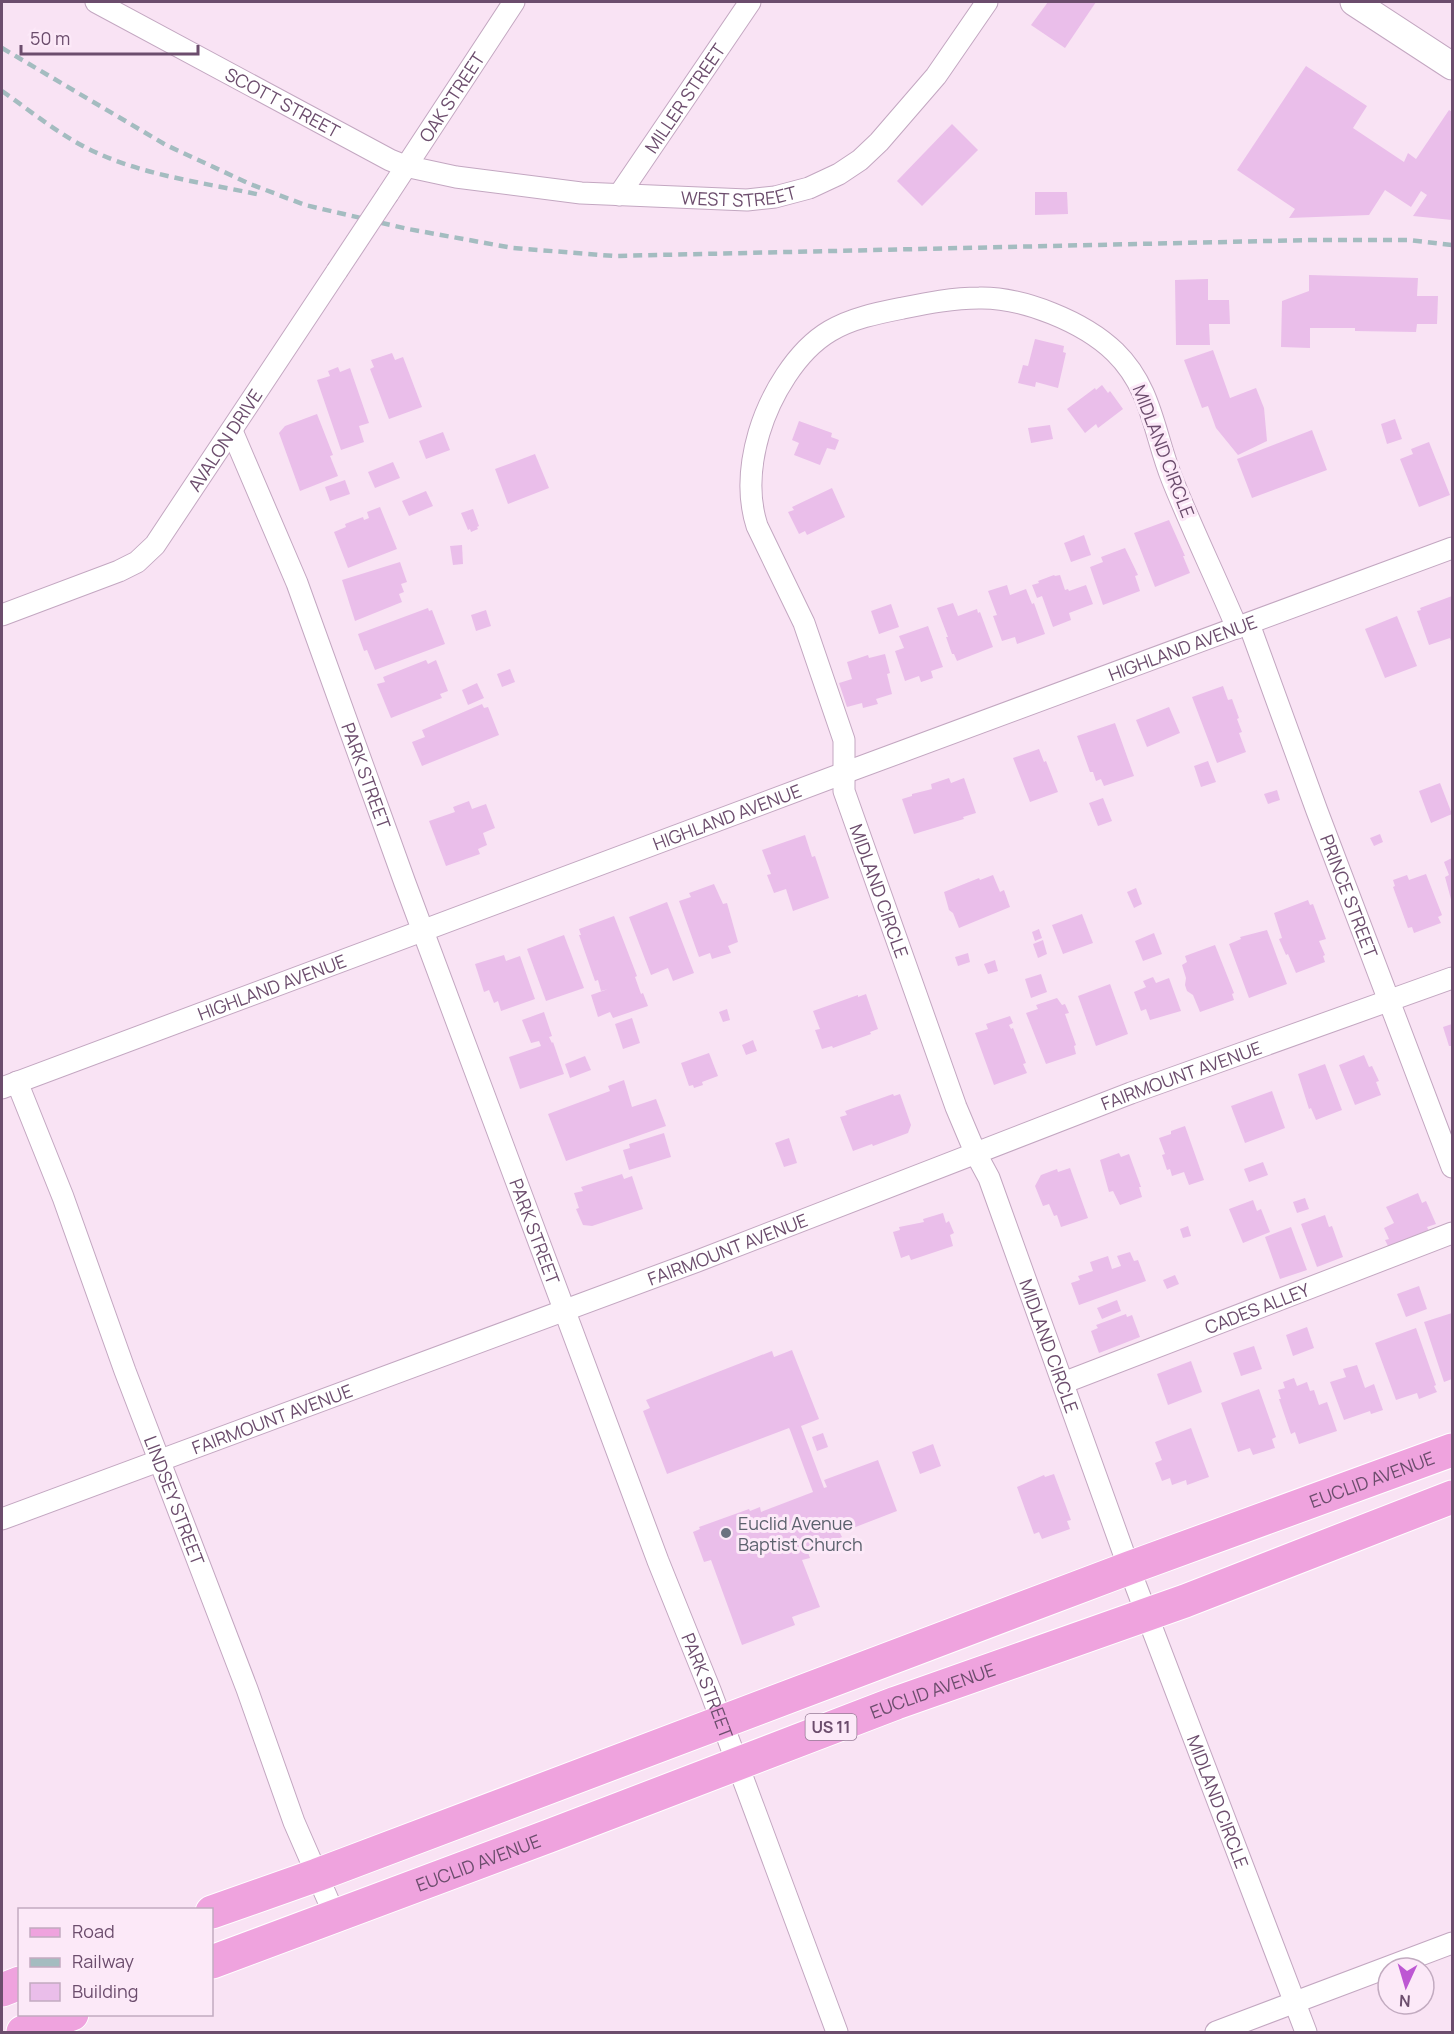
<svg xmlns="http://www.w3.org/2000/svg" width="1454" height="2034" viewBox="0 0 1454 2034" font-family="Manrope,sans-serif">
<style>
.building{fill:#eabeea}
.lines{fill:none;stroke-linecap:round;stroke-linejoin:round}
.minor-casing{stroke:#c3a7c1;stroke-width:23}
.tertiary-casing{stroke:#c3a7c1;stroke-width:29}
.primary-casing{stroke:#fff;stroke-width:35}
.minor{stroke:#fff;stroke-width:21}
.tertiary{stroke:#fff;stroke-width:27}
.primary{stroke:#efa3de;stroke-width:33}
.rail{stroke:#a4bcc0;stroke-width:4.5;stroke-dasharray:9 6;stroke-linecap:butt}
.minor-bridge-casing{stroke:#c3a7c1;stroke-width:23;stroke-linecap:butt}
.minor-bridge{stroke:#fff;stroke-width:21}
.worship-dot{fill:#6b7280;stroke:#fce9f8;stroke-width:2}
.labels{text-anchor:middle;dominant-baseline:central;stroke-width:6;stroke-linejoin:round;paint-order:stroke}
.shield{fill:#fce9f8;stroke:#977c97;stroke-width:1.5}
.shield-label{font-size:16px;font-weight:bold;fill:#6c4d6d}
.street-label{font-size:18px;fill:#6c4d6d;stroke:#fce9f8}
.worship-label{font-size:18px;fill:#5b616d;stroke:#fce9f8;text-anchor:start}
</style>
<rect width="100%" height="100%" fill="#f9e3f4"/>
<g class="building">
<path d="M1048,2H1096L1065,48L1031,25Z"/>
<path d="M1306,66L1367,106L1353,128L1404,162L1408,153L1416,159L1449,110L1452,112V220L1413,216L1427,195L1421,191L1411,207L1385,190L1369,215L1289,218L1295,209L1237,170Z"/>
<path d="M952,124L978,150L922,206L897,181Z"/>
<path d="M1035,192H1067L1068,214L1035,215Z"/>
<path d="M1309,275L1418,278L1417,296H1438L1437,324H1417L1416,332L1355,331V328H1310V348L1281,347L1282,301L1309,291Z"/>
<path d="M1208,279V300H1229L1230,324H1209L1210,345H1176L1175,280Z"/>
<path d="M1035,339L1064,346L1063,352L1066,353L1058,388L1036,382L1035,387L1018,383L1023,365L1028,366Z"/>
<path d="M1213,350L1230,398L1256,388L1264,408L1267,441L1238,455L1216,428L1208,406L1202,408L1184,360Z"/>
<path d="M392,353L395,360L403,357L422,407L389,419L370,369L374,367L371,360Z"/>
<path d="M338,367L340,372L350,368L369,423L359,426L364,442L341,450L317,380L330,376L328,371Z"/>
<path d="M1102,385L1108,393L1110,391L1123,409L1098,428L1096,424L1085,433L1067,409L1095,388L1096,390Z"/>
<path d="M317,414L333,455L330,456L338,476L300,491L279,433L285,426Z"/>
<path d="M1395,419L1402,439L1387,444L1381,424Z"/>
<path d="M799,421L832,433L831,437L839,440L835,450L827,448L820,465L794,455L799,443L792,440Z"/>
<path d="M1050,425L1053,439L1031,443L1028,428Z"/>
<path d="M1312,430L1327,470L1252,498L1237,459Z"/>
<path d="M443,432L450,450L426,459L419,441Z"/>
<path d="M1429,442L1450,495L1419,507L1400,459L1413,454L1411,449Z"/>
<path d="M535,454L549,488L508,504L495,469Z"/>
<path d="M393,462L400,478L375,488L368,472Z"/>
<path d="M345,480L350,494L330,501L325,487Z"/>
<path d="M832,488L845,517L807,535L805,531L799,534L788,512L794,510L792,507Z"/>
<path d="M426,491L433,506L409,516L402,501Z"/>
<path d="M380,507L397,549L348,568L334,532L346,527L345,524L363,517L364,520L369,518L367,512Z"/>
<path d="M473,509L479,526L477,527L478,529L471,532L470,529L468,530L461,513Z"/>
<path d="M1169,520L1185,556H1183L1190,573L1155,587L1134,533Z"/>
<path d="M1084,535L1091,555L1071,562L1064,543Z"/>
<path d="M462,545L463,564L453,565L450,546Z"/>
<path d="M1125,548L1138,575L1135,576L1140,591L1103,605L1090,567L1103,562L1101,557Z"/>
<path d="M400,562L407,582L401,584L404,592L399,594L402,602L355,621L342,580Z"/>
<path d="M1054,575L1055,576L1060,575L1065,590L1068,589L1069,591L1086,585L1093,604L1069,613L1071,620L1053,627L1042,596L1037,598L1032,585L1039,583L1038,581Z"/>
<path d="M1007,585L1010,595L1026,589L1032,604L1034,603L1045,634L1017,644L1015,637L1002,641L993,616L997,615L988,591Z"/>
<path d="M1452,596V644L1450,638L1429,645L1417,611L1421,610L1420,608Z"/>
<path d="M953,603L958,616L977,609L978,613L980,612L993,647L957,661L954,654H952L946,637H948L937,608Z"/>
<path d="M891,604L899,627L879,634L871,611Z"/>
<path d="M428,608L429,611L432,610L445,644L375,670L367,650L364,651L358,634Z"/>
<path d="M486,610L491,626L476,631L471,615Z"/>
<path d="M1397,616L1417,666L1385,678L1365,629Z"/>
<path d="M928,626L943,667L931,671L933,678L921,682L919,676L905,681L895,651L904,648L899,636Z"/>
<path d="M885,654L890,673L887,674L892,694L876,699L878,704L863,708L862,703L847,707L839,683L852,679L847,662L868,655L869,658Z"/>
<path d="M426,660L428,664L436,660L448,691L440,694L442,698L391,718L377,684L385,682L383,677Z"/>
<path d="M510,669L515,682L502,687L497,674Z"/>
<path d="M477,683L484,698L468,705L462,690Z"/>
<path d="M1223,686L1228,700L1232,699L1239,718L1237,719L1242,732L1239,733L1246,752L1217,763L1192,697Z"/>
<path d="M482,704L484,708L488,707L499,735L422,766L412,742L425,737L422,730Z"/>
<path d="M1169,707L1180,733L1147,747L1136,720Z"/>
<path d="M1115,723L1134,776L1104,786L1101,779L1096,781L1093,772H1090L1077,736Z"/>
<path d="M1039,749L1044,762L1046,761L1058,792L1030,802L1013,758Z"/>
<path d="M1208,761L1216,782L1201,787L1194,766Z"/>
<path d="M949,778L951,783L964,778L976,813L963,817L964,819L914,834L902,799L912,796V794L932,789L931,784Z"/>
<path d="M1440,783L1452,814L1431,823L1419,791Z"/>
<path d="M1277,790L1280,800L1268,804L1264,794Z"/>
<path d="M1103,798L1112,821L1098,826L1089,803Z"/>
<path d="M469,801L472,809L486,804L495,828L483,833L487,845L478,849L480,854L446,866L429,821L455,812L453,807Z"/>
<path d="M1380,834L1383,842L1374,846L1370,838Z"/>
<path d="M805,835L812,857L815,856L829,898L793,911L786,889L774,893L767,875L771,874L762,850Z"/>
<path d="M1452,858V903L1445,877L1449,875L1444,862Z"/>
<path d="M1426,874L1442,915L1438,917L1441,923L1414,933L1412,927L1408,928L1393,887L1395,886L1393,880L1407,875L1409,880Z"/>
<path d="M993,875L1000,892L1004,890L1010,907L959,928L953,913L949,910L944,892L979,878L980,880Z"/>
<path d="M714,884L723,904L727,903L738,942L728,946L731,953L712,959L710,953L699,957L679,901L691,897L689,893Z"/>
<path d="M1136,888L1142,904L1134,908L1127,892Z"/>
<path d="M1308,900L1310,905L1313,904L1326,939L1319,941L1325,955L1323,956L1325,962L1296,973L1288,954L1286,955L1279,939L1282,938L1274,913Z"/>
<path d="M667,902L694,973L673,981L668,968L651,975L629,917Z"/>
<path d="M1082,914L1093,943L1063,954L1052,925Z"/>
<path d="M614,916L637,976L635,977L641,994L643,993L648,1006L613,1018L610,1012L598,1017L591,995L608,989L601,991L598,980L595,981L579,935H581L579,929Z"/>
<path d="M1039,929L1042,938L1035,941L1032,932Z"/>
<path d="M1267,930L1287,984L1249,998L1229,944L1241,939L1240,937Z"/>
<path d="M1154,933L1162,954L1143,961L1135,941Z"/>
<path d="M564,935L584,988L546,1001L527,949Z"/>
<path d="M1043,940L1047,954L1038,958L1033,944Z"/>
<path d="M1215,945L1234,993L1232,994L1234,1000L1200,1012L1193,995L1187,991L1185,985L1186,978L1182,965L1187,962L1185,956Z"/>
<path d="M968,953L970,962L958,966L955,957Z"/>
<path d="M504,955L506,961L520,956L535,999L501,1011L498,1001L494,1003L489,990L484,992L475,964Z"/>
<path d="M995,960L998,971L988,974L984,964Z"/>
<path d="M1041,974L1047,992L1031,998L1025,979Z"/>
<path d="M1153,977L1156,983L1169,978L1181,1011L1150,1020L1146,1009L1141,1011L1134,992L1146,987L1143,981Z"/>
<path d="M1110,984L1128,1034L1096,1046L1078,996Z"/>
<path d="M866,994L878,1029L870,1032L871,1034L833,1048L832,1046L822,1049L815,1030L820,1029L813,1011L858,995V997Z"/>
<path d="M1057,998L1062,1005L1065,1004L1069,1013L1065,1014L1076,1045L1074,1046L1076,1054L1046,1064L1026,1013L1038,1009L1036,1005Z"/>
<path d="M727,1009L730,1020L723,1022L719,1012Z"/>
<path d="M544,1012L552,1036L549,1037L552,1043L553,1042L564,1074L520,1089L509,1057L541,1046L539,1041L531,1043L522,1020Z"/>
<path d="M1010,1016L1013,1023L1009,1025L1011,1029L1013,1028L1026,1063L1023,1064L1027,1073L994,1085L975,1033L988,1029L986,1024Z"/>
<path d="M632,1018L640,1043L623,1049L615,1024Z"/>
<path d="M1452,1024V1046H1449L1443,1027Z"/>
<path d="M753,1040L757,1051L746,1055L742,1045Z"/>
<path d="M709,1053L718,1076L702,1082L703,1085L694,1088L693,1085L689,1086L681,1063Z"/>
<path d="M1364,1055L1369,1067L1372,1066L1379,1081L1376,1082L1381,1095L1355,1105L1339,1065Z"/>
<path d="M585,1056L591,1070L570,1078L565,1064Z"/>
<path d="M1325,1064L1342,1110L1316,1120L1311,1108L1309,1109L1298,1074Z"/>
<path d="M624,1080L632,1107L656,1099L666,1126L566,1161L548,1114L610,1091L608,1086Z"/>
<path d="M1272,1091L1285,1128L1245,1143L1231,1106Z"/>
<path d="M893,1094L894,1096L900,1094L911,1125L908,1133L873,1146L872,1144L853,1151L840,1117L847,1115L845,1111Z"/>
<path d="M1185,1126L1204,1180L1189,1185L1184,1172L1172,1176L1170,1169L1167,1170L1162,1155L1165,1154L1159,1138L1171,1134V1131Z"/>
<path d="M664,1133L671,1157L629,1170L623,1150L630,1148L629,1144Z"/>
<path d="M789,1138L797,1163L784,1167L775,1143Z"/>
<path d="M1119,1153L1121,1157L1129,1154L1141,1187H1139L1142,1197L1120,1205L1113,1191L1109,1192L1100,1160Z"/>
<path d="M1263,1162L1268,1175L1249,1182L1244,1169Z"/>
<path d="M1070,1168L1088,1218L1061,1227L1057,1215L1054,1216L1049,1204L1043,1206L1035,1186L1041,1175L1057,1169L1058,1172Z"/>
<path d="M622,1174L624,1179L632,1176L643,1209L592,1226L583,1225L576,1209L579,1208L574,1193L583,1191L581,1187Z"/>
<path d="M1418,1193L1422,1203L1426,1201L1436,1224L1427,1227L1429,1231L1389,1248L1385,1240L1389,1239L1384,1228L1394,1223L1386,1207Z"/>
<path d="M1305,1198L1309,1209L1297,1213L1293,1202Z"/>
<path d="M1253,1200L1257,1211L1261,1209L1270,1232L1243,1243L1229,1209Z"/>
<path d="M943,1213L946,1223L949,1221L954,1233L950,1235L953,1246L911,1260L909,1255L901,1258L893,1232L900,1230L899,1227L924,1222L923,1219Z"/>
<path d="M1325,1215L1329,1227L1332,1226L1343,1257L1317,1267L1301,1224Z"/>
<path d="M1188,1226L1191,1236L1183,1238L1180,1229Z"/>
<path d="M1291,1227L1307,1270L1280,1279L1265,1237Z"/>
<path d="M1130,1252L1134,1261L1138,1260L1146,1281L1079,1305L1071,1283L1080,1280L1078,1276L1093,1271L1090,1262L1108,1256L1112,1269L1121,1266L1117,1256Z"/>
<path d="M1175,1275L1179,1284L1167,1289L1163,1280Z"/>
<path d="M1419,1286L1427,1309L1406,1317L1397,1294Z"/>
<path d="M1117,1300L1121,1311L1102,1319L1097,1308Z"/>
<path d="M1452,1313V1379L1444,1382L1424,1322Z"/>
<path d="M1126,1314L1127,1317L1132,1315L1140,1337L1099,1353L1091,1331L1098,1328L1096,1325Z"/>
<path d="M1307,1327L1314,1348L1293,1356L1286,1335Z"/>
<path d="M1416,1328L1436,1385L1434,1386L1437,1392L1419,1399L1417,1393L1396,1400L1375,1343Z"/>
<path d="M1254,1346L1262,1369L1241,1376L1233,1353Z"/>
<path d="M792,1350L819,1419L801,1426L824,1488L827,1487L824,1480L878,1460L897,1511L840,1533L842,1537L830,1542L829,1538L806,1547L810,1558L802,1560L820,1607L792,1617L795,1625L742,1645L711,1560L704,1562L693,1532L700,1529L699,1527L749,1509L750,1511L760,1507L761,1512L813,1492L790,1430L789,1428L667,1474L643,1411L650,1408L646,1400L772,1351L774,1357Z"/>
<path d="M1191,1361L1202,1392L1168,1405L1157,1374Z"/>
<path d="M1357,1365L1365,1388L1374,1384L1383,1410L1371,1414L1370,1411L1344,1420L1330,1382L1346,1377L1343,1369Z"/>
<path d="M1294,1378L1297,1386L1307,1382L1310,1391L1314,1390L1319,1405L1327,1402L1337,1431L1299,1444L1295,1432L1291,1434L1279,1399H1281L1278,1390L1285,1388L1283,1382Z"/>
<path d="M1259,1389L1276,1437L1272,1439L1275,1448L1253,1455L1250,1448L1238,1452L1221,1403Z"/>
<path d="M1191,1428L1209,1477L1187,1485L1186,1480L1172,1485L1170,1478L1162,1481L1155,1463L1162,1460L1155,1442Z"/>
<path d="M823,1433L828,1447L817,1451L812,1437Z"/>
<path d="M933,1444L941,1466L920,1474L912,1452Z"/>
<path d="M1054,1474L1071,1520L1067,1521L1070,1529L1042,1539L1039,1532L1034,1534L1017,1487L1044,1475L1045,1477Z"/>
</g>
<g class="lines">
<g class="minor-casing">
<g id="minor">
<path id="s1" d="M96,2L390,160L405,166L456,177L581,193L747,200L775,197L809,188L839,174L860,160L879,142L936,76L987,2"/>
<path id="s2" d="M388,194L514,2"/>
<path id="s3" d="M619,195L750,2"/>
<path id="s4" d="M232,431L297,583L405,883L658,1561L710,1690L837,2032"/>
<path id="s5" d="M2,615L119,571L137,562L155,545L337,271"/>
<path id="s6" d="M1249,624L1317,811L1452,1167"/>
<path id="s7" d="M1237,628C1216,578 1192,529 1172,479C1154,434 1152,388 1115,352C1084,322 1023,297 979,298C953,298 928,303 903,308C878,313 852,318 830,331C796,351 770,396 759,433C750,464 747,495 757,526L804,623L844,740V791L956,1107L975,1152L989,1178L1129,1568L1306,2032"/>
<path id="s8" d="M17,1082L63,1197L125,1371L247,1689L294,1822L335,1916"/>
<path id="s9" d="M2,1088L844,773L1452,548"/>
<path id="s10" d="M1063,1383L1452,1233"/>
<path id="s11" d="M2,1519L695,1262L1131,1093L1452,978"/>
<path d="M1216,2032L1452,1943"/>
</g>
</g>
<g class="tertiary-casing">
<path id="tertiary" d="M1354,2L1452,66"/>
</g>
<g class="primary-casing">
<g id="primary">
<path id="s12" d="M212,1912L317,1875L1129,1568L1452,1450"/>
<path id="s13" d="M212,1962L549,1836L896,1703L1185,1601L1452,1497"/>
<path d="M2,1990L20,1983"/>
<path d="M23,2032L72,2014"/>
</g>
</g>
<use href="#minor" class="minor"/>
<use href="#tertiary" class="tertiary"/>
<use href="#primary" class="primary"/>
<g class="rail">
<path d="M2,48L166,145L250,184L305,205L408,229L513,248L614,256L1311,240H1408L1452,245"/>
<path d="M2,91C32,112 62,137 95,152C146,176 206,183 261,195"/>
</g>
<g class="minor-bridge-casing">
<path id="minor-bridge" d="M337,271L388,194"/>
</g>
<use href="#minor-bridge" class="minor-bridge"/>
</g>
<circle class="worship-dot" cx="726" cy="1533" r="6"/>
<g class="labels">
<rect class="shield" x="805.5" y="1714" width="51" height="26" rx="4.5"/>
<g class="shield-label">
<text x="831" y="1727">US 11</text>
</g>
<g class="street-label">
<text stroke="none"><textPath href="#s2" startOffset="116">OAK STREET</textPath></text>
<text stroke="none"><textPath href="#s3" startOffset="117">MILLER STREET</textPath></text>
<text stroke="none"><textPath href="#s1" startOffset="212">SCOTT STREET</textPath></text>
<text stroke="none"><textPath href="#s1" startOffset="686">WEST STREET</textPath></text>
<text stroke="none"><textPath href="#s5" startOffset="296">AVALON DRIVE</textPath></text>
<text transform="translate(1164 451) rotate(69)">MIDLAND CIRCLE</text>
<text stroke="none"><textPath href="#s9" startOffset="1260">HIGHLAND AVENUE</textPath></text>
<text stroke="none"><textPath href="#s4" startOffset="370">PARK STREET</textPath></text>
<text stroke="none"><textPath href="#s9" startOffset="774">HIGHLAND AVENUE</textPath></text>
<text stroke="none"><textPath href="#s7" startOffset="1216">MIDLAND CIRCLE</textPath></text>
<text stroke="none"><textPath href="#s6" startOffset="290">PRINCE STREET</textPath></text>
<text stroke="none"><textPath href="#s9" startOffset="288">HIGHLAND AVENUE</textPath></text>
<text stroke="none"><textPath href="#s11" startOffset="1260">FAIRMOUNT AVENUE</textPath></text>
<text stroke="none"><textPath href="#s4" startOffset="856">PARK STREET</textPath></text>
<text stroke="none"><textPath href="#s11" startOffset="774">FAIRMOUNT AVENUE</textPath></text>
<text stroke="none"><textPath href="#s10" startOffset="208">CADES ALLEY</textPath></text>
<text stroke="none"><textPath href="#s7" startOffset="1702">MIDLAND CIRCLE</textPath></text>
<text stroke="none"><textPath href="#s11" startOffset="288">FAIRMOUNT AVENUE</textPath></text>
<text stroke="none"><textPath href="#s12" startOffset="1238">EUCLID AVENUE</textPath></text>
<text stroke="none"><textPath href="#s8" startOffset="447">LINDSEY STREET</textPath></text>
<text stroke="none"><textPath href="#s4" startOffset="1342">PARK STREET</textPath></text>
<text stroke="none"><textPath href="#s13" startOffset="770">EUCLID AVENUE</textPath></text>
<text stroke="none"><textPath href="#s7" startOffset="2188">MIDLAND CIRCLE</textPath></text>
<text stroke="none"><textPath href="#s13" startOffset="284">EUCLID AVENUE</textPath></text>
</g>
<g class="worship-label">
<text x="738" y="1523">Euclid Avenue<tspan x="738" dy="21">Baptist Church</tspan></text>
</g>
</g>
<rect width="1454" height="2034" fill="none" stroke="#6c4d6d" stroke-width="6"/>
<rect x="18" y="1908" width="195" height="108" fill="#fce9f8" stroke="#c2abc0" stroke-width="1.5"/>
<rect x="30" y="1928" width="30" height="9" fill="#efa3de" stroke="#c2abc0" stroke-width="1.5"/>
<text x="72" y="1938" font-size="18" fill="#6c4d6d">Road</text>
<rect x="30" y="1958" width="30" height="9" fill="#a4bcc0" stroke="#c2abc0" stroke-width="1.5"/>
<text x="72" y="1968" font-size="18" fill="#6c4d6d">Railway</text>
<rect x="30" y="1983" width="30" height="18" fill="#eabeea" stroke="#c2abc0" stroke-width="1.5"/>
<text x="72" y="1998" font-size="18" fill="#6c4d6d">Building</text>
<g transform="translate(1406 1986) rotate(184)"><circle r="28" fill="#fce9f8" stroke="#c2abc0" stroke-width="1.5"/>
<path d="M0-4.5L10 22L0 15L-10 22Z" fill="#bd57d3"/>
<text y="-9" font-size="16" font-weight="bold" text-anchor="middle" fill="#6c4d6d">N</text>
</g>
<path d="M21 45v9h177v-9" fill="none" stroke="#6c4d6d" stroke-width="3"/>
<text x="30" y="45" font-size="18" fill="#6c4d6d" stroke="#fce9f8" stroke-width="4.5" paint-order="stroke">50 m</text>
</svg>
